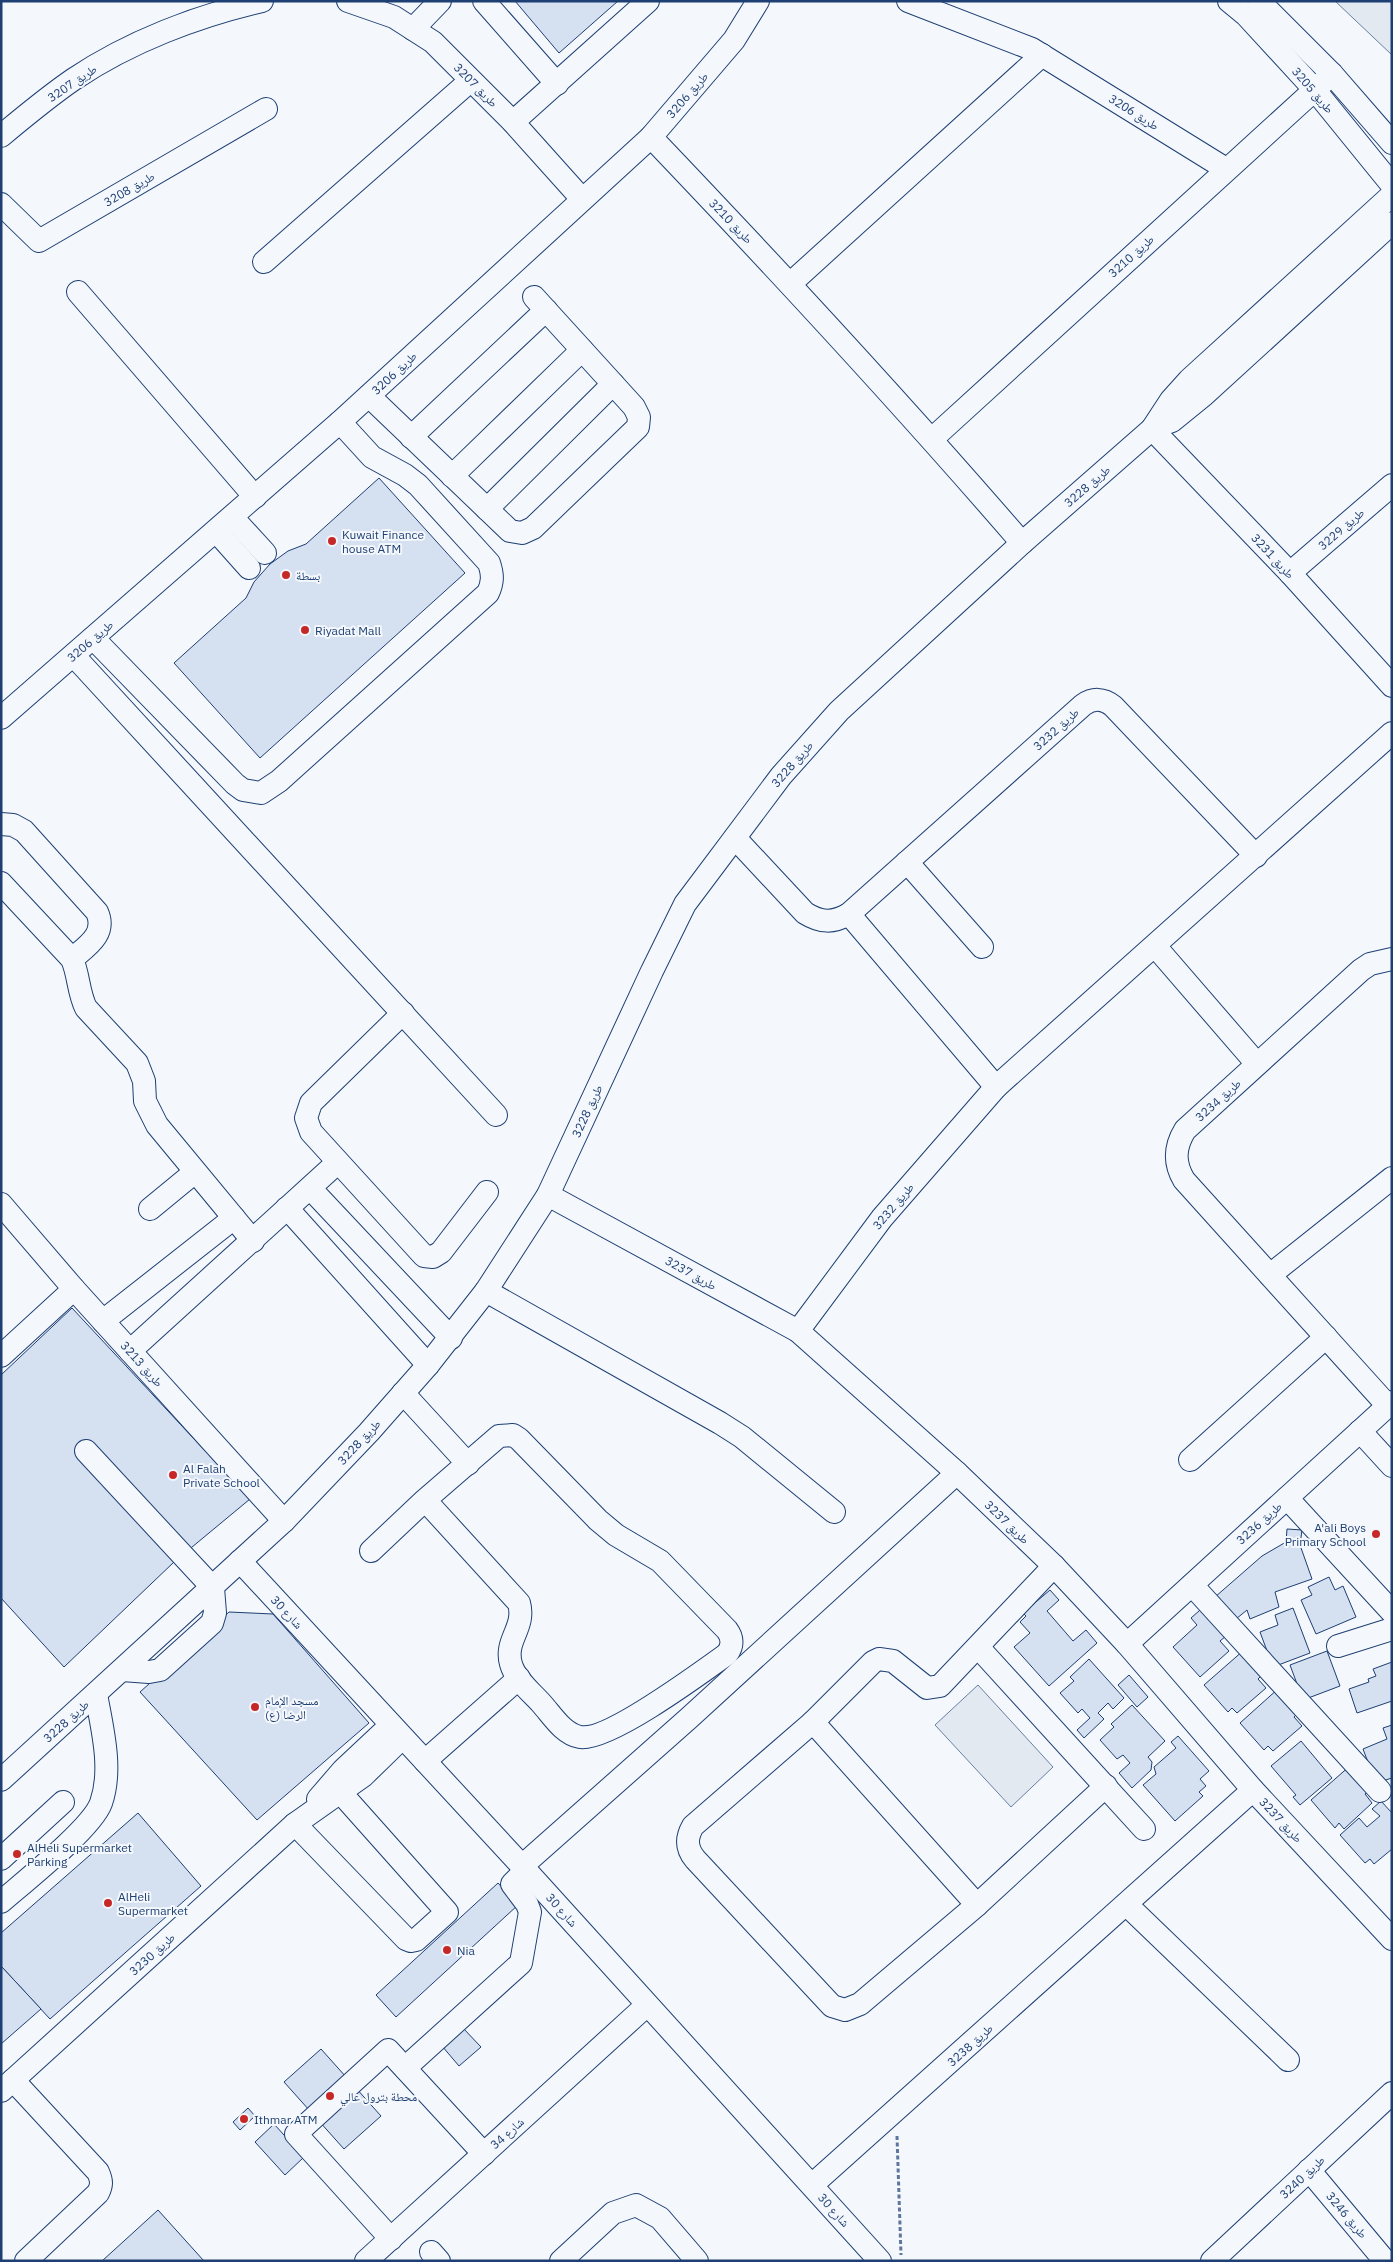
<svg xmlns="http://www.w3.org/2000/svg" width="1393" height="2262" viewBox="0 0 1393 2262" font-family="'IBM Plex Sans','Noto Naskh Arabic',sans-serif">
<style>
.green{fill:#e3e9f0;stroke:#687fa3}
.building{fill:#d5e0f0;stroke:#1d3f73}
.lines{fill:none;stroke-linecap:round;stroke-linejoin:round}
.minor-casing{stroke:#1d3f73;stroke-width:24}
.path{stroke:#5e769c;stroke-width:3;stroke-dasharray:4 2.5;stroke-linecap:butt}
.minor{stroke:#f4f7fb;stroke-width:22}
.poi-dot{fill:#c62828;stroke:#f4f7fb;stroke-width:2}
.labels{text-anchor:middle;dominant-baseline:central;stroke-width:4;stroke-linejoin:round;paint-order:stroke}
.street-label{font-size:12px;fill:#1d3f73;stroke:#f4f7fb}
.poi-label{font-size:12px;fill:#1d3f73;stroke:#f4f7fb;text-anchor:start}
</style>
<rect width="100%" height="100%" fill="#f4f7fb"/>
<g class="green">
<path d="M1335,1H1392V55Z"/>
<path d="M978,1685L1053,1767L1011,1807L935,1725Z"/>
</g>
<g class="building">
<path d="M515,1H618L559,53Z"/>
<path d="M379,478L465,573L260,758L174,663L246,598L254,582L270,564L288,551L306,544Z"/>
<path d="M72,1308L250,1499L174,1562L64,1667L1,1598V1375Z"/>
<path d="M1287,1529L1302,1530L1300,1545L1312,1579L1275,1592L1279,1607L1250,1619L1247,1610L1236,1619L1215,1597L1262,1556L1286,1542Z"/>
<path d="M1329,1577L1335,1590L1343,1586L1356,1617L1316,1634L1301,1600L1312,1595L1308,1587Z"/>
<path d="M1050,1590L1059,1600L1047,1611L1073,1641L1086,1630L1097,1643L1049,1686L1014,1647L1030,1633L1020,1622L1026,1616L1023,1613Z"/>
<path d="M1208,1603L1226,1636L1220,1641L1229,1651L1200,1677L1173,1647L1197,1625L1191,1618Z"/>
<path d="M1293,1608L1310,1653L1273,1667L1260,1632L1278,1625L1275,1615Z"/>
<path d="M229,1612L273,1614L369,1723L257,1820L140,1692Z"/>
<path d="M1244,1650L1264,1673L1258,1679L1266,1688L1237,1713L1232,1708L1228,1712L1204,1685Z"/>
<path d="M1327,1651L1340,1686L1303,1700L1290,1665Z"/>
<path d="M1089,1659L1124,1698L1113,1709L1108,1703L1098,1713L1104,1719L1084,1738L1077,1730L1090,1718L1082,1709L1078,1713L1060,1693L1074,1681L1070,1677Z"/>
<path d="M1392,1662V1701L1357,1713L1349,1689L1369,1682L1368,1679L1376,1676L1373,1669Z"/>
<path d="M1129,1675L1148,1697L1137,1707L1118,1685Z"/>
<path d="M1279,1688L1300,1711L1294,1717L1302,1726L1273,1751L1268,1746L1264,1750L1240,1723Z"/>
<path d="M1132,1705L1165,1741L1148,1757L1152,1762L1151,1770L1132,1788L1119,1773L1130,1763L1123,1755L1117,1759L1100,1740L1114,1727L1111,1724Z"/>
<path d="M1392,1725V1778L1376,1783L1363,1749L1387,1739L1383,1728Z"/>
<path d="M1178,1736L1209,1771L1200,1779L1206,1786L1199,1792L1203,1796L1175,1821L1143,1785L1156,1774L1154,1767L1176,1748L1171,1742Z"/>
<path d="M1301,1741L1332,1778L1300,1805L1293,1797L1296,1795L1271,1766Z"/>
<path d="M1351,1765L1371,1789L1365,1794L1372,1803L1344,1829L1339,1823L1335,1828L1311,1800Z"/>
<path d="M1381,1801L1392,1813V1849L1374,1864L1370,1859L1365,1863L1340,1835L1359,1818L1367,1827L1380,1816L1372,1809Z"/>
<path d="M138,1813L201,1886L50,2019L1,1966V1933Z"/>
<path d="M498,1883L518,1905L396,2017L376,1995Z"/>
<path d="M1,1966L41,2009L1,2044Z"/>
<path d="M463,2028L481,2047L459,2066L442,2046Z"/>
<path d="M321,2049L381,2116L344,2149L284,2082Z"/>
<path d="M248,2108L255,2116L240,2130L233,2122Z"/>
<path d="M274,2124L304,2157L285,2175L255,2142Z"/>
<path d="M158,2210L204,2261H102Z"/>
</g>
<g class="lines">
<g class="minor-casing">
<g id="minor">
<path d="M348,1L394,17L433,42L513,122L582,199"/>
<path d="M484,1L557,84"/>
<path d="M908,1L1032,49L1226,169"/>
<path d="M1229,1L1246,15L1314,89L1392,185"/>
<path d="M1259,1L1332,74L1392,143"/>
<path d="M413,29L440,1"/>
<path d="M513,122L648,1"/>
<path d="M1,136C25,116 49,96 74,79C129,42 197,16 262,1"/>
<path d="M651,137C778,270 902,404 1022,543"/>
<path d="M1,204L39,241L266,109"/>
<path d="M264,262L470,81"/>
<path d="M791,283L1042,55"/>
<path d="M78,292L255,497"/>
<path d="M369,396L510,531L522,533L533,528L638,427L639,417L634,407L534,297"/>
<path d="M1153,428L1172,421L1204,395L1392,223"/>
<path d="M1152,429L1290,573L1392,686"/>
<path d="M411,437L546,310"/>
<path d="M932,439L1332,74"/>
<path d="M452,476L582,350"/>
<path d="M487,509L613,384"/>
<path d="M232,517L265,553"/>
<path d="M216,531L249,568"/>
<path d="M1290,573L1392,485"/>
<path d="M93,638L235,784L243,790L261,793L279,781L488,593C493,582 493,575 489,563L418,485L405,475L372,457L340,422"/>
<path d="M74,656L496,1115"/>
<path d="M1,718L340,422L651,137L734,40L758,1"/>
<path d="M1,824L13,825L24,831L97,912C107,934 87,946 72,959"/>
<path d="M735,838L805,913C821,923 833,923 849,914L1083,705C1093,698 1103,698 1113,706L1256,856"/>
<path d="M907,862L982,947"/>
<path d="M1,883L72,959C79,975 78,992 86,1008L137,1063L144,1081L145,1101L157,1125L253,1241"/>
<path d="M849,914L996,1087"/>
<path d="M1155,946L1257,1064"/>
<path d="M403,1013L311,1103L306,1118L311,1132L424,1256L433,1257L441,1252L487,1192"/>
<path d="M310,1188L451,1338"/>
<path d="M548,1195L798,1331L957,1473L1054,1566L1127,1644L1253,1790L1392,1939"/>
<path d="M1,1204L74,1289L284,1521"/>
<path d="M287,1208L428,1365"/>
<path d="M150,1209L195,1172"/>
<path d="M1270,1275L1392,1178"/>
<path d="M486,1291L720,1423L742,1437L834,1512"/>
<path d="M103,1321L234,1218"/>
<path d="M798,1331L882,1218L996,1087L1392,733"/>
<path d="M130,1351L337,1163"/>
<path d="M1,1356L74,1289"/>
<path d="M403,1393L468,1464"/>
<path d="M1388,1406L1184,1180C1174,1163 1174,1148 1185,1130L1361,970L1370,964L1392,959"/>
<path d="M1360,1431L1392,1466"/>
<path d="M86,1451L213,1588L215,1613L212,1623L160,1670L149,1672L122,1670"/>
<path d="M1190,1460L1326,1337"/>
<path d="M1287,1498L1392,1612"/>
<path d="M371,1551L425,1500L499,1436L513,1435L519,1439L598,1520L616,1535L660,1561L727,1630C733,1638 733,1646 727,1654C702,1672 607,1742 580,1737C563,1734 552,1715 541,1703C531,1692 515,1679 511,1664C504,1640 526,1628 519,1603L425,1500"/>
<path d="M240,1561L522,1866L880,2261"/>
<path d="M1054,1566L940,1686L927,1688L893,1661L879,1659L873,1662L813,1722L693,1826C686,1838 686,1848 695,1859L832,2006L845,2010L860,2004L977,1905L1106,1786"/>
<path d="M1192,1585L1380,1791"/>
<path d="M1127,1644L1392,1402"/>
<path d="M1338,1646L1392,1629"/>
<path d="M978,1647L1144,1829"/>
<path d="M813,1722L977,1905"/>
<path d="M425,1761L519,1678"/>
<path d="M1,1780L284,1521L369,1432L428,1365L486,1291L548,1195L652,971L685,904L781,776L839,711L1022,543L1152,429L1171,400L1189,380L1392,195"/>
<path d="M318,1799L343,1770L391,1725"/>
<path d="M295,1824L406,1939L411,1941L416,1940L447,1912L341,1793"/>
<path d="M1,1859L63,1802"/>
<path d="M522,1866L689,1718L957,1473"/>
<path d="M1,1902C24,1882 92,1828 101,1803C113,1769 102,1728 96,1694"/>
<path d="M1127,1905L1288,2060"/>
<path d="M405,2068L521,1963L530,1912L527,1904L512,1884L526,1870"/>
<path d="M13,2080L98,2172C102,2181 102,2185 98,2193L26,2261"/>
<path d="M1,2091L295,1824L363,1776L402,1738"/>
<path d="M1309,2170L1385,2261"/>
<path d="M812,2185L1253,1790"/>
<path d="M391,2239L296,2134L388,2050L484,2154"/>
<path d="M431,2252L439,2261"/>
<path d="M366,2261L647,2005"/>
<path d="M561,2261L613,2213L636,2205L660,2218L697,2261"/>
<path d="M1212,2261L1392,2093"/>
</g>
</g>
<path class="path" d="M897,2136L901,2255"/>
<use href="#minor" class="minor"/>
</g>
<g class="poi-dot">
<circle cx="332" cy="541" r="5"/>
<circle cx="286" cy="575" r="5"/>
<circle cx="305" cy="630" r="5"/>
<circle cx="173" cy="1475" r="5"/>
<circle cx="1376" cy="1534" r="5"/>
<circle cx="255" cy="1707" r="5"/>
<circle cx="17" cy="1854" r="5"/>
<circle cx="108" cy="1903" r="5"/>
<circle cx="447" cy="1950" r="5"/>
<circle cx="330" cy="2096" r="5"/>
<circle cx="244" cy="2119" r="5"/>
</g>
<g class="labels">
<g class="street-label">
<text transform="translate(72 83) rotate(-34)">طريق 3207</text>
<text transform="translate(476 85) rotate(45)">طريق 3207</text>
<text transform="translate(1313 90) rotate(49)">طريق 3205</text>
<text transform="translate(687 95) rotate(-49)">طريق 3206</text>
<text transform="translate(1134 112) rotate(32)">طريق 3206</text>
<text transform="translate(129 189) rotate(-30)">طريق 3208</text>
<text transform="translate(731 221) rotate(46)">طريق 3210</text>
<text transform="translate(1131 256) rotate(-42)">طريق 3210</text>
<text transform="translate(394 373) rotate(-43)">طريق 3206</text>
<text transform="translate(1087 486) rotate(-41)">طريق 3228</text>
<text transform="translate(1341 529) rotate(-41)">طريق 3229</text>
<text transform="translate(1273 556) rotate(47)">طريق 3231</text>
<text transform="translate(90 641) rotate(-41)">طريق 3206</text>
<text transform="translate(1056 729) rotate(-42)">طريق 3232</text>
<text transform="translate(792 764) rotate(-49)">طريق 3228</text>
<text transform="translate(1218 1100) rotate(-42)">طريق 3234</text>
<text transform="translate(587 1111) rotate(-65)">طريق 3228</text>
<text transform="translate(893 1206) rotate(-50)">طريق 3232</text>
<text transform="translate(691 1273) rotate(29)">طريق 3237</text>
<text transform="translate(142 1364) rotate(48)">طريق 3213</text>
<text transform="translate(359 1442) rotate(-47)">طريق 3228</text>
<text transform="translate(1007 1522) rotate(44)">طريق 3237</text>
<text transform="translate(1259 1523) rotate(-42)">طريق 3236</text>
<text transform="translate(287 1612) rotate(47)">شارع 30</text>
<text transform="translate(66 1721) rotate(-42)">طريق 3228</text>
<text transform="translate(1281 1820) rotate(47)">طريق 3237</text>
<text transform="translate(562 1910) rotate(48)">شارع 30</text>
<text transform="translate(152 1954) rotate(-42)">طريق 3230</text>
<text transform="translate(970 2045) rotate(-42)">طريق 3238</text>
<text transform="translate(507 2133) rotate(-42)">شارع 34</text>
<text transform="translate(1302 2177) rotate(-43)">طريق 3240</text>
<text transform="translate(834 2210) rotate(48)">شارع 30</text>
<text transform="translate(1347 2215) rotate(50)">طريق 3246</text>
</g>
<g class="poi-label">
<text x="342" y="534">Kuwait Finance<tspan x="342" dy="14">house ATM</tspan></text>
<text x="296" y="575">بسطة</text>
<text x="315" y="630">Riyadat Mall</text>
<text x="183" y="1468">Al Falah<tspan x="183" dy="14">Private School</tspan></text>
<text x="1366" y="1527" text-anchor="end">A'ali Boys<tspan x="1366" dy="14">Primary School</tspan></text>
<text x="265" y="1700">مسجد الإمام<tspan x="265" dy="14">الرضا (ع)</tspan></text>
<text x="27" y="1847">AlHeli Supermarket<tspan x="27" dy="14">Parking</tspan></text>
<text x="118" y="1896">AlHeli<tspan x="118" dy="14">Supermarket</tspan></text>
<text x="457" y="1950">Nia</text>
<text x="340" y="2096">محطة بترول عالي</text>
<text x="254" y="2119">Ithmar ATM</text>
</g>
</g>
<rect width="1393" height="2262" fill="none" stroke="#1d3f73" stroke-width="5"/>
</svg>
